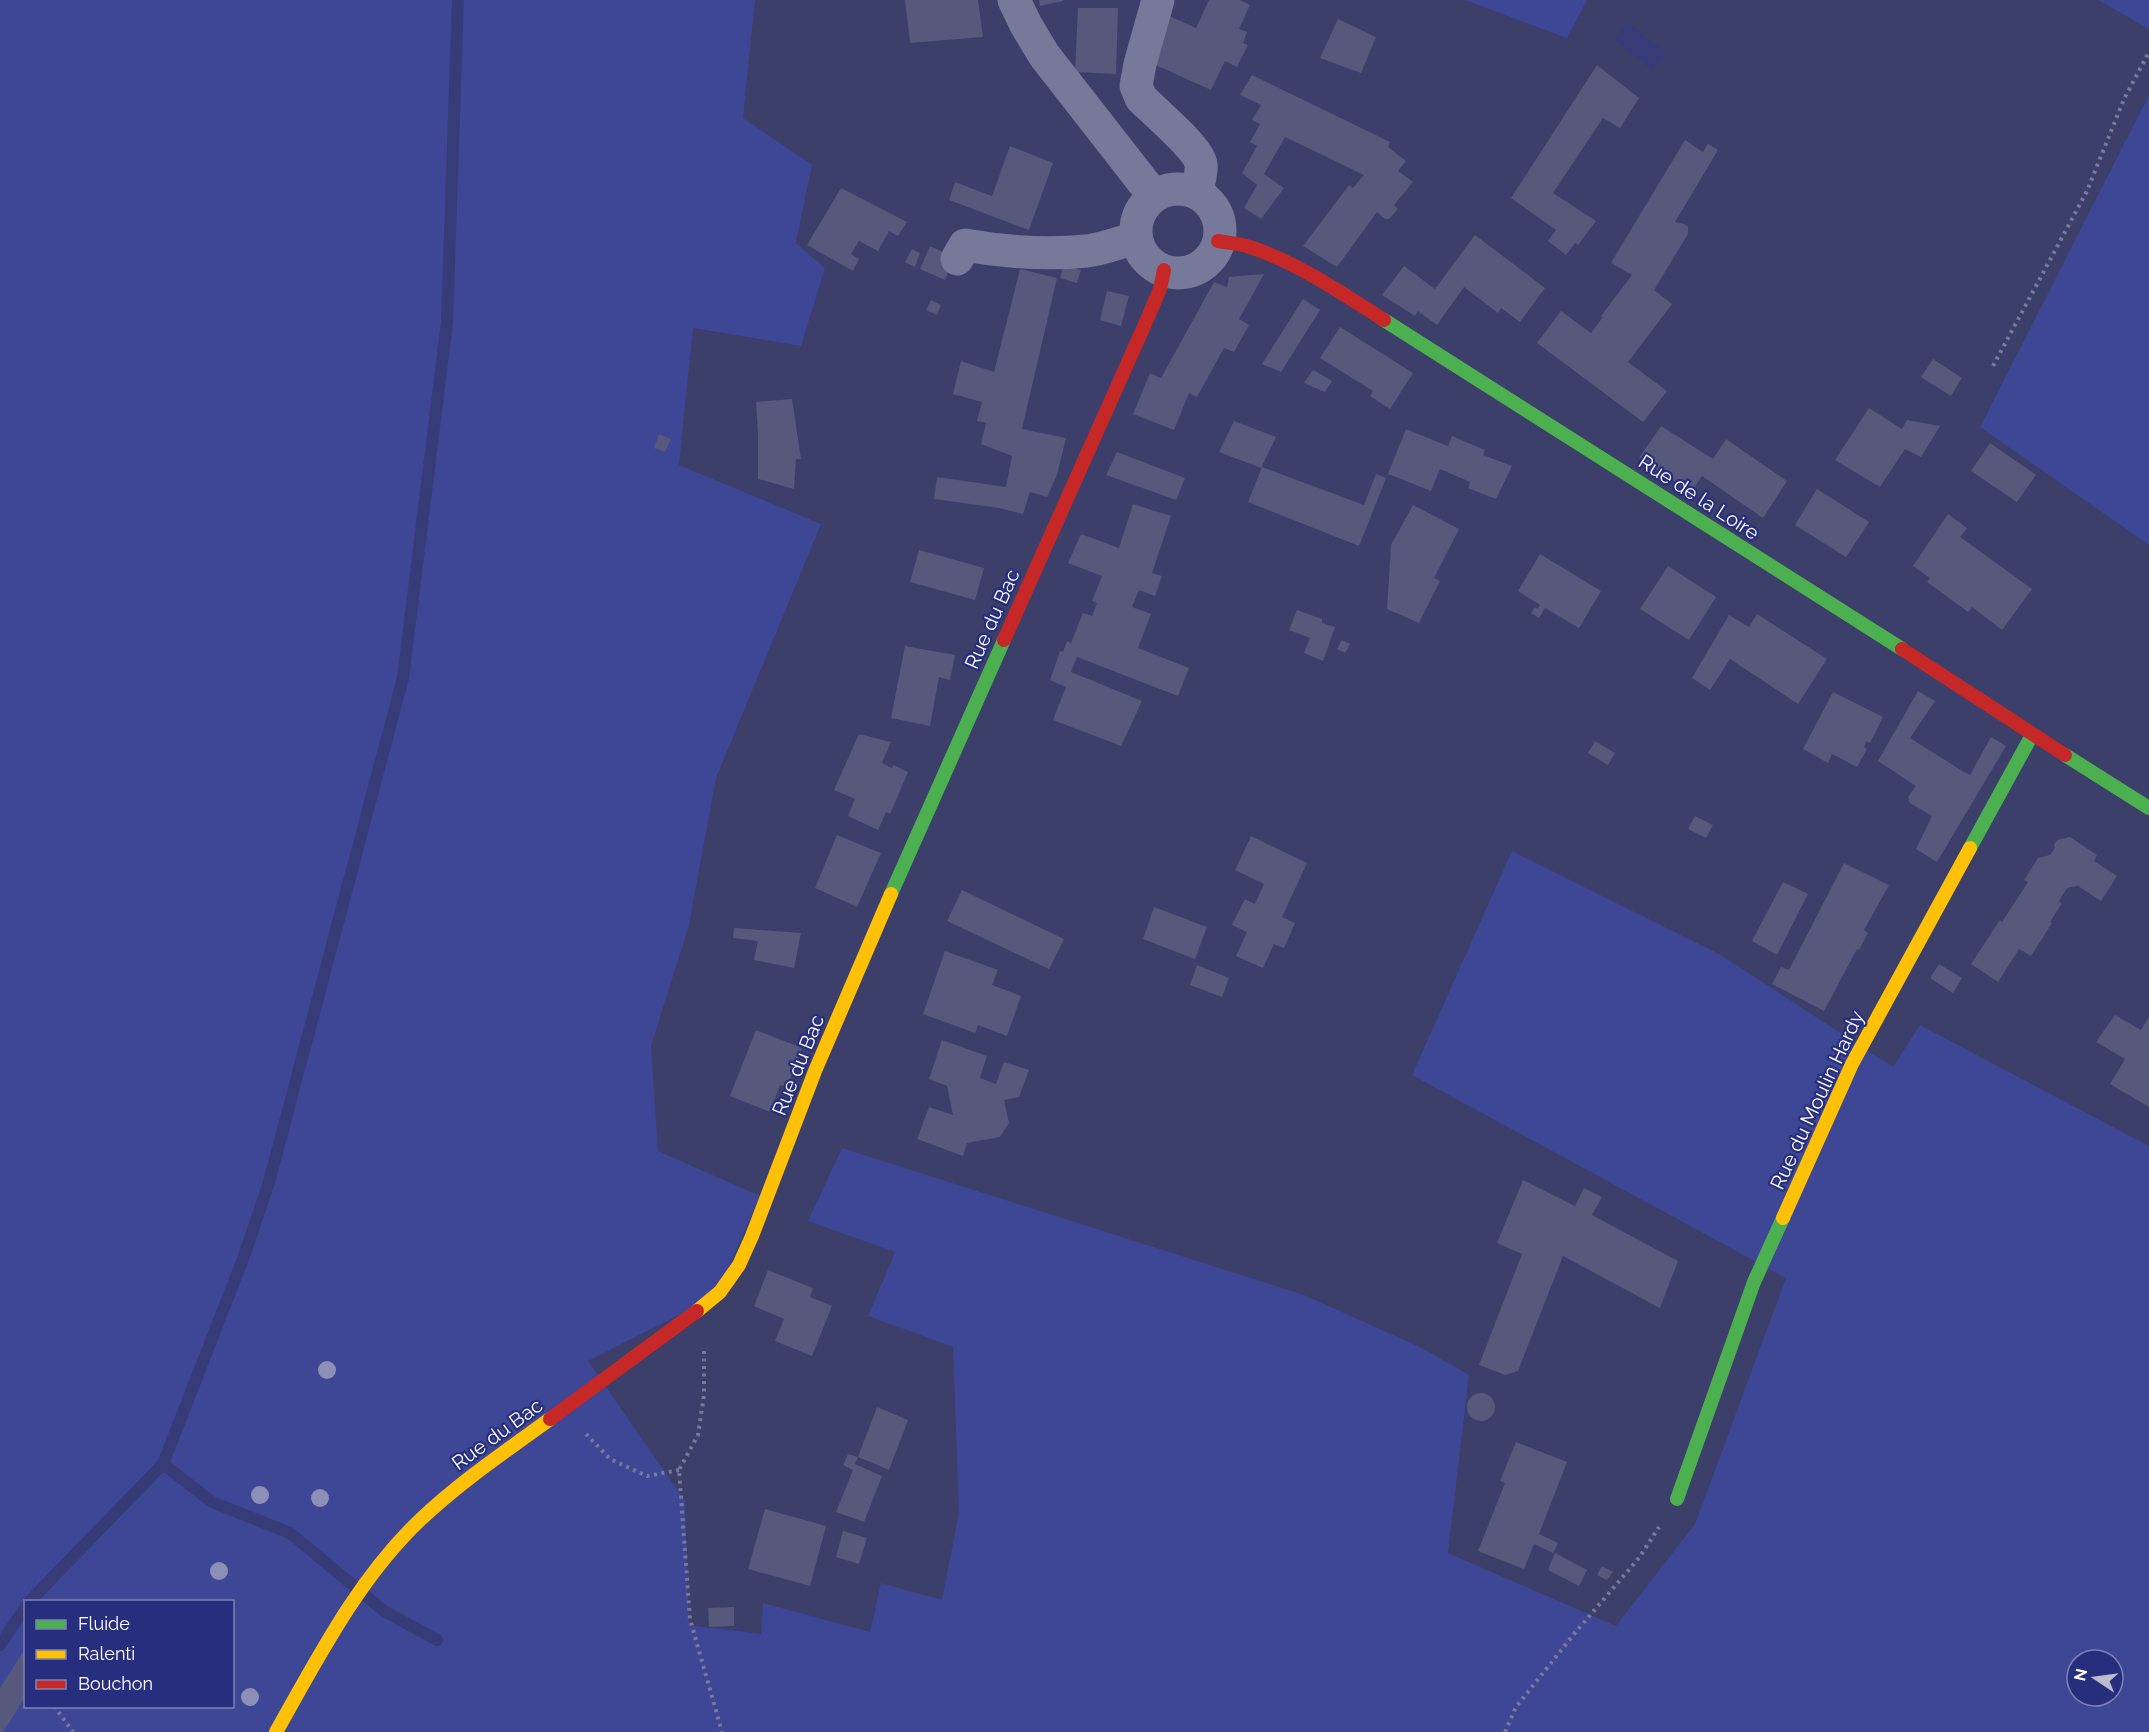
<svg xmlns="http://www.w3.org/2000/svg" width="2149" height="1732" viewBox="0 0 2149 1732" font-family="Raleway,sans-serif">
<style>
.green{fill:#3e4696;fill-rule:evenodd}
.water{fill:#373c78}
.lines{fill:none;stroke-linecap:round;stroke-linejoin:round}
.stream{stroke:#373c78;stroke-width:12}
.building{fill:#56597c}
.path{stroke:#767999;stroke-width:4;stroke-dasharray:3 4.5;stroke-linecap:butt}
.street{stroke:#767999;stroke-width:33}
.fast{stroke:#4caf50;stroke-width:14}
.slow{stroke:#ffc107;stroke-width:14}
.jam{stroke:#c62828;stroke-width:14}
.tree{fill:#8d90b6}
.labels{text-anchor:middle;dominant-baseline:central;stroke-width:4.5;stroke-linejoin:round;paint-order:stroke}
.street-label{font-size:20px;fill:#fff;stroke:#272e7e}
</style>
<rect width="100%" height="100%" fill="#3b3f6a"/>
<g class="green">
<path d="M0,0H755L743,118L812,165L796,243L825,268L801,346L693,328L679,465L821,524L716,778L689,925L651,1046L658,1151L760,1196L716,1296L588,1361L685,1501L689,1625L761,1634L763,1603L870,1632L881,1583L942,1600L959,1512L953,1347L868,1316L895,1252L808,1221L842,1148L1304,1295L1420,1347L1469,1375L1448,1553L1616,1626L1695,1524L1786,1278L1412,1075L1512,851L1719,954L1893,1067L1920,1025L2149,1146V1732H0ZM26,1602H232V1706H26ZM2077,1660H2113V1696H2077Z"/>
<path d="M1465,0H1587L1567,38Z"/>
<path d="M2098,0H2149V29Z"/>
<path d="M2149,95V545L1980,427Z"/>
</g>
<path class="water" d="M1627,22L1666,53L1652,70L1614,39Z"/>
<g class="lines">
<g class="stream">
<path d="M163,1464L212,1502L290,1533L384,1611L437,1640"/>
<path d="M29,1602L163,1464L243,1259L269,1182L403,678L447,322L458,0"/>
<path d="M0,1645L26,1606"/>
</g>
</g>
<g class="building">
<path d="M905,0H978L983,37L910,43Z"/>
<path d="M1039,0H1063V1L1040,6Z"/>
<path d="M1209,0H1240L1250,5L1239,29L1247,32L1243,43L1248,45L1237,67L1225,61L1211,90L1149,62L1160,12L1196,28Z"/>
<path d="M1078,8H1118L1116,74L1075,72Z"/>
<path d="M1338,19L1376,37L1361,73L1320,58Z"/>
<path d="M1597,65L1639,98L1620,128L1603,118L1553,193L1596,221L1578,245L1575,243L1566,255L1548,241L1556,230L1511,198Z"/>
<path d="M1252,75L1390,142L1388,147L1406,161L1398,171L1413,182L1394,205L1398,209L1389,219H1385L1377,212L1337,267L1303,246L1349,185L1353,188L1364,175L1285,137L1264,174L1284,188L1261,219L1244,208L1257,185L1242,173L1257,146L1250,142L1260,124L1252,120L1261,105L1240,95Z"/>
<path d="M1685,140L1703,152L1708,144L1718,150L1675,222L1684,224L1688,227V234L1654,290L1672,304L1628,362L1667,391L1643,422L1537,343L1561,311L1591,333L1603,317L1601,316L1632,275L1611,263Z"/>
<path d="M1010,146L1053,163L1029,230L949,200L955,182L992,196Z"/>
<path d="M841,188L907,222L898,236L889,231L878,251L859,241L851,254L859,259L853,271L807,245Z"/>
<path d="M1475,235L1545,288L1520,322L1501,308L1498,313L1464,287L1437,325L1418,311L1415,316L1382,295L1404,266L1435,289Z"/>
<path d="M930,246L954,257L945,280L920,269Z"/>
<path d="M912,249L920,253L915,267L905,262Z"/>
<path d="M1063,266L1081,270L1077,283L1060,278Z"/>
<path d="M1020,269L1057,278L1022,429L1066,438L1057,475L1047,497L1030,492L1023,514L999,508L934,499L937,477L1006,487L1012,456L981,444L986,423L977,421L982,402L953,394L961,361L994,372Z"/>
<path d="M1264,274L1239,319L1249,325L1234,352L1224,348L1197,397L1189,393L1174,430L1133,414L1150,373L1161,378L1214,282L1227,287L1229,277Z"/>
<path d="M1107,291L1129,296L1121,326L1100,320Z"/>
<path d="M1303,299L1320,310L1281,372L1262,364Z"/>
<path d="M931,300L941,305L937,315L926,310Z"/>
<path d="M1340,327L1413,373L1390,409L1370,396L1373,391L1320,358Z"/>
<path d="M1933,359L1962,378L1951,396L1921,377Z"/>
<path d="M1313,370L1332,381L1325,392L1304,383Z"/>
<path d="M792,399L801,459H796L794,489L758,479V434L756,402Z"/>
<path d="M1869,408L1902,429L1907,420L1940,426L1921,457L1905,449L1880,487L1835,460Z"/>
<path d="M1234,421L1276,437L1261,468L1219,452Z"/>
<path d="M1661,426L1713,459L1726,439L1787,481L1763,518L1702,476L1691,492L1639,458Z"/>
<path d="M1406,429L1448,446L1452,436L1485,450L1483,455L1512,466L1496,499L1468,488L1470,482L1440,469L1431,491L1388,474Z"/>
<path d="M659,434L671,439L665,452L654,448Z"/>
<path d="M1990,443L2036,475L2017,502L1971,471Z"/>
<path d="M1117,452L1185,478L1176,500L1106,475Z"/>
<path d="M1262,467L1364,505L1376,474L1386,478L1359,546L1248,502Z"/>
<path d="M1817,489L1869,522L1846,557L1795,525Z"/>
<path d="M1133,504L1171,516L1152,573L1162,576L1155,596L1139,590L1132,607L1151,614L1138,648L1189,668L1178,696L1077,657L1071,672L1142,701L1121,746L1053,720L1066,687L1050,680L1060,651L1063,652L1067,641L1071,643L1083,613L1092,616L1097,603L1092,601L1102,576L1068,563L1081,534L1119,548Z"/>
<path d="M1413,505L1459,529L1434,578L1440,581L1419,623L1387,609L1391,545Z"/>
<path d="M1948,514L1967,528L1960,537L2032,589L2002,630L1972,607L1968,612L1927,582L1930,578L1913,566Z"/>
<path d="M919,550L984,568L975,600L910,582Z"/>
<path d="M1540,554L1601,591L1579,628L1545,608L1539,618L1531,613L1535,607L1537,609L1540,605L1518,591Z"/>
<path d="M1668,566L1716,597L1689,640L1640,609Z"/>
<path d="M1297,610L1322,619V623L1335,627L1323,661L1304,653L1310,638L1289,630Z"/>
<path d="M1757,614L1827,659L1798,704L1730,659L1710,690L1692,678L1729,615L1749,627Z"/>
<path d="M1342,640L1350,644L1345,653L1337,649Z"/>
<path d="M905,646L955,655L950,680L939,677L930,726L891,718Z"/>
<path d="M1918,691L1935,701L1910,738L1964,772L1970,775L1991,737L2006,746L1937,862L1916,849L1932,816L1910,803L1908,797L1916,786L1878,761Z"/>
<path d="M1833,692L1883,717L1870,743L1866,741L1864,747L1867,749L1857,767L1832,754L1828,763L1803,749Z"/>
<path d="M859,734L891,742L882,763L892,768L893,765L908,772L890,814L886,812L878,830L848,816L855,799L834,790Z"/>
<path d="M1595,741L1615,753L1608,765L1588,753Z"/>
<path d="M1695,816L1713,825L1706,838L1688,829Z"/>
<path d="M837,835L881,853L857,907L815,888Z"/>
<path d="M1251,836L1307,863L1282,917L1295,923L1284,948L1274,944L1263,968L1236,956L1247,932L1232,925L1245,899L1255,904L1264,884L1235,870Z"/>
<path d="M2070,837L2097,855L2094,861L2117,876L2101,901L2078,886L2067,888L2059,901L2062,903L2050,922L2052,923L2031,956L2019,949L1998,982L1971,964L2000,920L2002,922L2028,882L2024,880L2038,858L2050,855L2055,848L2054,845L2057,840Z"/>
<path d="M1844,863L1889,885L1864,930L1868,933L1859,950L1857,949L1824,1011L1772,984L1781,967L1789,970Z"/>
<path d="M1783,882L1808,894L1777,955L1752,941Z"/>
<path d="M962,890L1064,939L1049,969L947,921Z"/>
<path d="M1154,907L1207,927L1195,959L1143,939Z"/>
<path d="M734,928L801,933L794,968L754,960L758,941L733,938Z"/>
<path d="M945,951L998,970L992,985L1021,996L1007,1036L978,1025L975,1033L923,1014Z"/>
<path d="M1939,964L1962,978L1953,993L1930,978Z"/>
<path d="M1197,965L1229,978L1222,997L1190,985Z"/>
<path d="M2115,1015L2141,1030L2149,1017V1107L2110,1084L2125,1059L2096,1042Z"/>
<path d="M756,1030L802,1048L787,1087L780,1085L770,1112L730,1096Z"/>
<path d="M942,1040L987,1056L980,1078L996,1084L1004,1062L1029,1070L1019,1097L1004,1100L1009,1123L1000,1137L967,1143L963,1156L917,1139L929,1107L953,1115L947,1086L929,1079Z"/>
<path d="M1523,1180L1575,1206L1584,1188L1602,1197L1592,1215L1678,1261L1660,1308L1563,1256L1518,1371L1505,1375L1479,1365L1522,1254L1497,1243Z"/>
<path d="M768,1270L813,1288L810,1297L832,1306L812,1356L775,1341L784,1319L754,1306Z"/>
<circle cx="1481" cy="1407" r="14"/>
<path d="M877,1407L908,1420L889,1470L858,1457L855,1464L882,1476L864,1522L836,1512L853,1470L843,1465L848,1454L858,1457Z"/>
<path d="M1516,1442L1567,1462L1539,1534L1558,1543L1553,1553L1534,1544L1524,1569L1478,1551L1505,1483L1500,1481Z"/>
<path d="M765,1509L826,1526L810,1586L748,1569Z"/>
<path d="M843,1531L867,1538L859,1564L836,1557Z"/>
<path d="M1555,1553L1587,1570L1579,1586L1548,1570Z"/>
<path d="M1602,1566L1613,1572L1607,1580L1597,1575Z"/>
<path d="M734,1607V1626L709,1627L708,1608Z"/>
<path d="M26,1647V1696L3,1732H0V1688Z"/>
</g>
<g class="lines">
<g class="path">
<path d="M1993,366L2087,191L2124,99L2149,52"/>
<path d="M704,1351V1395L698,1435L679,1470L690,1619L722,1732"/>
<path d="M586,1434L610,1459L647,1476L679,1470"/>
<path d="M54,1706L73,1732"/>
<path d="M1505,1732L1516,1707L1574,1634L1639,1558L1659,1527"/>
</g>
<g class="street">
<path d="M1014,0L1026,25L1044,55L1154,196"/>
<path d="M1158,0L1140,64L1136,86L1141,98C1155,112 1198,148 1201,164C1202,173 1199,183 1196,192"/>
<circle cx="1178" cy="231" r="42"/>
<path d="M957,259L965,245C1005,252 1047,255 1087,251C1103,249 1120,242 1136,238"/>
</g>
<g class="fast">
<path d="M1384,320L1902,649"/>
<path d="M2065,755L2149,808"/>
<path d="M1970,848L2032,735"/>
<path d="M891,894L1004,640"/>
<path d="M1677,1499L1754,1282L1783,1218"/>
</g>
<g class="slow">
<path d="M1783,1218L1852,1064L1970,848"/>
<path d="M697,1311L720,1292L739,1265L752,1236L815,1071L891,894"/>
<path d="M276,1732C318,1658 358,1579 420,1520C460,1482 506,1451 550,1419"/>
</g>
<g class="jam">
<path d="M1218,241C1229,243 1240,244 1250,247C1298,263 1342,293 1384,320"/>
<path d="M1004,640L1145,324L1160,289L1164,270"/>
<path d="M1902,649L2065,755"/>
<path d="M550,1419L697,1311"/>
</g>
</g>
<g class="tree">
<circle cx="327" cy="1370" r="9"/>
<circle cx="260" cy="1495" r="9"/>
<circle cx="320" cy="1498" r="9"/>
<circle cx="219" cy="1571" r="9"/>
<circle cx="250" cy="1697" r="9"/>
</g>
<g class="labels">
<g class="street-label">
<text transform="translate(1699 497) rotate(33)">Rue de la Loire</text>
<text transform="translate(992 619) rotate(-66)">Rue du Bac</text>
<text transform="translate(798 1065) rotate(-68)">Rue du Bac</text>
<text transform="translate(1817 1100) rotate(-65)">Rue du Moulin Hardy</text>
<text transform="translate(497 1434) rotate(-36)">Rue du Bac</text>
</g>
</g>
<rect x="24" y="1600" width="210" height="108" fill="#272e7e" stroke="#7d82b2" stroke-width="1.5"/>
<rect x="36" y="1620" width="30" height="9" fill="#4caf50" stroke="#7d82b2" stroke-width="1.5"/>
<text x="78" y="1630" font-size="18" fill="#ffffff">Fluide</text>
<rect x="36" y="1650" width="30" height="9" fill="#ffc107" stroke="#7d82b2" stroke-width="1.5"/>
<text x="78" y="1660" font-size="18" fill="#ffffff">Ralenti</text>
<rect x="36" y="1680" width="30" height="9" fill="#c62828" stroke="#7d82b2" stroke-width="1.5"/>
<text x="78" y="1690" font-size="18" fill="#ffffff">Bouchon</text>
<g transform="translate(2095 1678) rotate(283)"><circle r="28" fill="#272e7e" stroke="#7d82b2" stroke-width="1.5"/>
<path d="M0-4.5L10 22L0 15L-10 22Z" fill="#babccb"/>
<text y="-9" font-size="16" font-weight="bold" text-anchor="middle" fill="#ffffff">N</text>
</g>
</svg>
